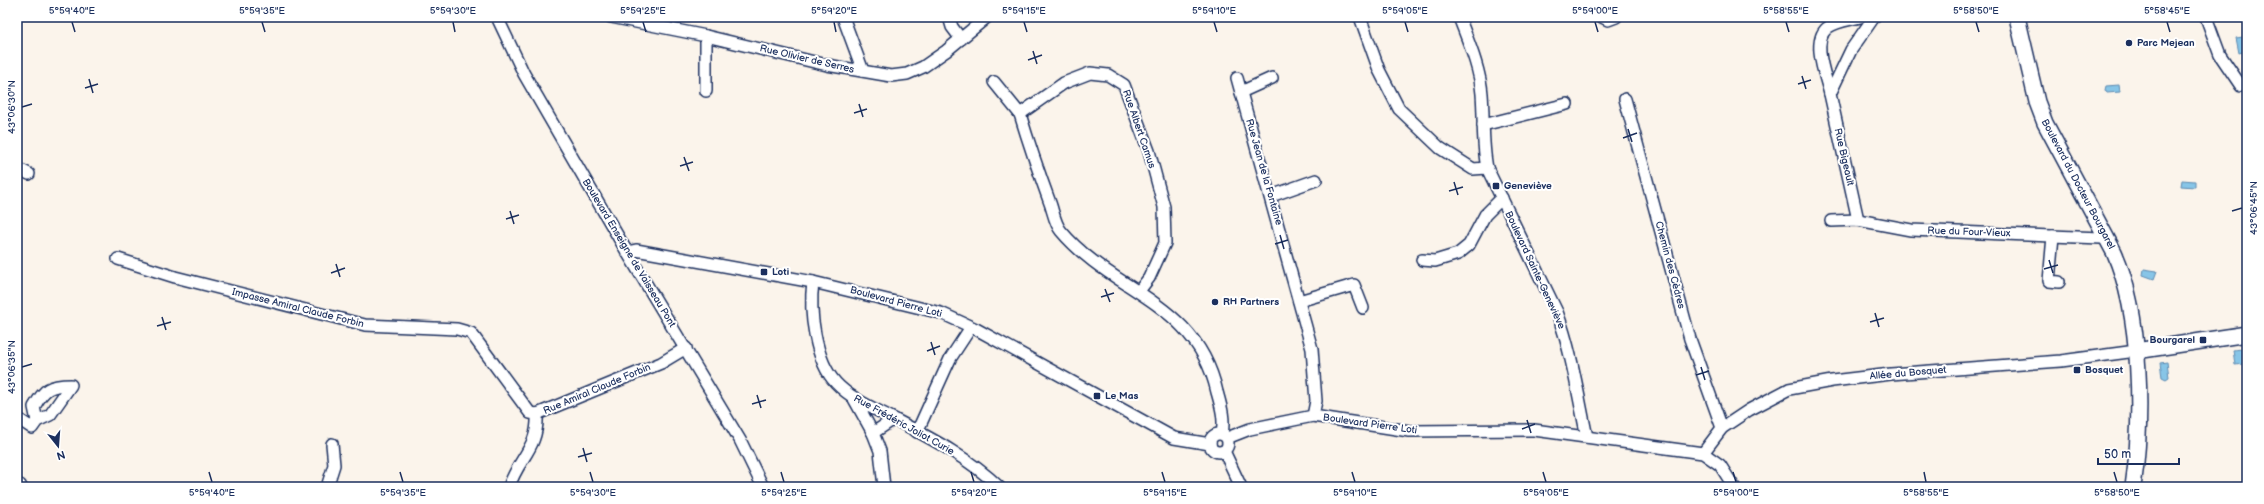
<svg xmlns="http://www.w3.org/2000/svg" width="2264" height="504" viewBox="0 0 2264 504" font-family="'Balsamiq Sans',sans-serif">
<style>
.water{fill:#87c5e7;stroke:#5c89b0}
.lines{fill:none;stroke-linecap:round;stroke-linejoin:round}
.street-casing{stroke:#1b2f5e;stroke-width:14}
.secondary-casing{stroke:#1b2f5e;stroke-width:18}
.street{stroke:#fff;stroke-width:11}
.secondary{stroke:#fff;stroke-width:15}
.ticks{fill:none;stroke:#1b2f5e;stroke-width:1.5}
.poi-dot{fill:#1b2f5e;stroke:#fff;stroke-width:1.5}
.labels{text-anchor:middle;dominant-baseline:central;stroke-width:4;stroke-linejoin:round;paint-order:stroke}
.poi-label{font-size:10px;font-weight:bold;fill:#1b2f5e;stroke:#fff;text-anchor:start}
.street-label{font-size:10px;fill:#1b2f5e;stroke:#fff}
.neatline{fill:none;stroke:#1b2f5e;stroke-width:1.5}
.ticks-label{font-size:10px;text-anchor:middle;fill:#1b2f5e}
</style>
<rect width="100%" height="100%" fill="#fbf4eb"/>
<filter id="ink" filterUnits="userSpaceOnUse"><feTurbulence type="fractalNoise" baseFrequency=".025" numOctaves="2"/><feDisplacementMap in="SourceGraphic" scale="8" xChannelSelector="R" yChannelSelector="G"/><feConvolveMatrix kernelMatrix="1 2 1 2 8 2 1 2 1" color-interpolation-filters="sRGB"/></filter>
<g filter="url(#ink)">
<g class="water">
<path d="M2243,37L2247,47L2246,51L2239,53L2236,38Z"/>
<path d="M2119,85L2120,92L2107,93L2105,90L2106,86Z"/>
<path d="M2182,180L2195,181V187L2181,186Z"/>
<path d="M2144,269L2157,271L2154,279L2143,275Z"/>
<path d="M2242,349L2244,364L2235,365L2233,350Z"/>
<path d="M2167,362L2169,377L2166,379L2162,377L2160,363Z"/>
</g>
<g class="lines">
<g class="street-casing">
<g id="street">
<path d="M497,17L524,74L627,252L740,440L763,487"/>
<path d="M611,17L706,36L827,65L891,76L907,74L923,67L946,51L987,17"/>
<path d="M843,17L863,71"/>
<path d="M949,17L952,27L961,39"/>
<path d="M1360,17L1379,70L1399,109L1440,148L1473,169L1487,168"/>
<path d="M1459,17C1468,41 1480,68 1482,94C1484,119 1482,143 1487,168L1557,312C1572,353 1578,395 1587,437"/>
<path d="M1602,17L1608,20L1616,17"/>
<path d="M2206,17L2220,55L2241,86"/>
<path d="M706,36V91"/>
<path d="M1237,78L1312,349L1316,401L1313,416"/>
<path d="M994,82L1020,114"/>
<path d="M1241,92L1272,78"/>
<path d="M1830,94C1826,77 1811,42 1827,28C1836,21 1849,20 1860,17"/>
<path d="M1625,99L1690,339L1722,428"/>
<path d="M1483,125L1567,104"/>
<path d="M17,168L29,174"/>
<path d="M1271,196L1316,180"/>
<path d="M1858,220L1830,94L1851,50L1874,17"/>
<path d="M1831,221L1858,220L1911,230L2101,238L2106,236"/>
<path d="M2053,236L2049,281L2059,282"/>
<path d="M627,252L636,250L813,282L941,313L976,329L1174,438L1210,444"/>
<path d="M118,259L175,277L365,325L457,329L471,333L530,413L537,414L661,363L686,348"/>
<path d="M1422,260L1435,261L1458,254L1469,245L1485,215L1502,198"/>
<path d="M813,282C809,311 815,361 836,383C851,399 873,408 892,418C930,438 968,457 999,487"/>
<path d="M1139,291L1149,278L1165,243L1164,207L1149,151L1124,85L1108,75L1090,73L1064,83L1020,114C1029,144 1039,173 1050,203C1053,211 1055,224 1061,231C1113,293 1197,301 1217,392C1221,406 1225,419 1222,434"/>
<path d="M1299,301L1354,285L1363,308"/>
<path d="M853,397L873,433"/>
<path d="M17,418L32,428L37,421L50,415L71,385C49,385 44,389 34,407L37,421"/>
<path d="M917,432L950,359L971,327"/>
<circle cx="1219" cy="443" r="9"/>
<path d="M1227,438L1250,429L1313,416L1409,431L1534,430L1703,453L1720,465L1734,487"/>
<path d="M1224,451L1241,487"/>
<path d="M1703,453L1722,428L1749,410L1789,389L1832,381L1891,374L2061,361L2136,351"/>
<path d="M17,487L20,485L21,487"/>
<path d="M327,487L334,465L332,444"/>
<path d="M509,487C518,458 539,448 537,414"/>
<path d="M884,487L880,451L873,433L894,419"/>
</g>
</g>
<g class="secondary-casing">
<g id="secondary">
<path d="M2017,17L2037,102L2045,123L2114,252C2142,315 2143,419 2133,487"/>
<path d="M2136,351L2247,334"/>
</g>
</g>
<use href="#street" class="street"/>
<use href="#secondary" class="secondary"/>
</g>
</g>
<path class="ticks" d="M72,22L75,32M262,22L265,32M453,22L455,32M643,22L646,32M834,22L836,32M1024,22L1027,32M1214,22L1217,32M1405,22L1408,32M1595,22L1598,32M1786,22L1789,32M1976,22L1979,32M2167,22L2170,32M1033,51L1037,64M1028,60L1042,55M1802,76L1806,89M89,79L93,93M1798,84L1811,80M85,88L98,84M859,104L863,117M22,107L32,104M854,113L867,109M1628,129L1632,142M1623,138L1637,133M684,157L689,171M680,166L693,162M1454,182L1458,195M1449,191L1463,187M510,211L514,224M2232,211L2242,208M506,219L519,215M1280,235L1284,249M1275,244L1288,240M2049,260L2053,273M336,264L340,277M2044,269L2058,265M331,273L345,268M1105,289L1110,302M1101,297L1114,293M1875,313L1879,327M162,317L166,330M1870,322L1884,318M157,326L171,322M931,342L935,355M927,351L940,346M22,367L32,364M1701,367L1705,380M1696,375L1709,371M757,395L761,408M752,404L766,400M1527,420L1531,433M1522,429L1535,424M583,448L587,462M578,457L592,453M209,472L212,482M400,472L403,482M590,472L593,482M781,472L784,482M971,472L974,482M1162,472L1165,482M1352,472L1355,482M1543,472L1546,482M1733,472L1736,482M1924,472L1926,482M2114,472L2117,482"/>
<g class="poi-dot">
<circle cx="2129" cy="43" r="4"/>
<rect x="1492" y="182" width="8" height="8" rx="2"/>
<rect x="760" y="268" width="8" height="8" rx="2"/>
<circle cx="1215" cy="302" r="4"/>
<rect x="2199" y="336" width="8" height="8" rx="2"/>
<rect x="2073" y="366" width="8" height="8" rx="2"/>
<rect x="1093" y="392" width="8" height="8" rx="2"/>
</g>
<g class="labels">
<g class="poi-label">
<text x="2137" y="43">Parc Mejean</text>
<text x="1504" y="186">Geneviève</text>
<text x="772" y="272">Loti</text>
<text x="1223" y="302">RH Partners</text>
<text x="2195" y="340" text-anchor="end">Bourgarel</text>
<text x="2085" y="370">Bosquet</text>
<text x="1105" y="396">Le Mas</text>
</g>
<g class="street-label">
<text transform="translate(807 59) rotate(13)">Rue Olivier de Serres</text>
<text transform="translate(1139 129) rotate(71)">Rue Albert Camus</text>
<text transform="translate(1844 157) rotate(77)">Rue Bigeault</text>
<text transform="translate(1264 172) rotate(74)">Rue Jean de la Fontaine</text>
<text transform="translate(2078 184) rotate(62)">Boulevard du Docteur Bourgarel</text>
<text transform="translate(1969 232) rotate(2)">Rue du Four-Vieux</text>
<text transform="translate(629 253) rotate(59)">Boulevard Enseigne de Vaisseau Pont</text>
<text transform="translate(1670 265) rotate(75)">Chemin des Cèdres</text>
<text transform="translate(1535 270) rotate(65)">Boulevard Sainte-Geneviève</text>
<text transform="translate(896 302) rotate(15)">Boulevard Pierre Loti</text>
<text transform="translate(298 308) rotate(14)">Impasse Amiral Claude Forbin</text>
<text transform="translate(1908 373) rotate(-5)">Allée du Bosquet</text>
<text transform="translate(597 389) rotate(-23)">Rue Amiral Claude Forbin</text>
<text transform="translate(1370 424) rotate(8)">Boulevard Pierre Loti</text>
<text transform="translate(904 425) rotate(29)">Rue Frédéric Joliot Curie</text>
</g>
</g>
<rect width="2264" height="504" fill="none" stroke="#fff" stroke-width="44"/>
<g transform="translate(58 446) rotate(163)" stroke="#ffffff" stroke-width="3" paint-order="stroke">
<path d="M0-3L7 15L0 10L-7 15Z" fill="#1b2f5e"/>
<text y="-6" font-size="11" font-weight="bold" text-anchor="middle" fill="#1b2f5e">N</text>
</g>
<path d="M2098 458v6h81v-6" fill="none" stroke="#1b2f5e" stroke-width="2"/>
<text x="2104" y="458" font-size="12" fill="#1b2f5e" stroke="#ffffff" stroke-width="3" paint-order="stroke">50 m</text>
<rect x="22" y="22" width="2220" height="460" class="neatline"/>
<g class="ticks-label">
<text x="72" y="14">5°59'40"E</text>
<text x="262" y="14">5°59'35"E</text>
<text x="453" y="14">5°59'30"E</text>
<text x="643" y="14">5°59'25"E</text>
<text x="834" y="14">5°59'20"E</text>
<text x="1024" y="14">5°59'15"E</text>
<text x="1214" y="14">5°59'10"E</text>
<text x="1405" y="14">5°59'05"E</text>
<text x="1595" y="14">5°59'00"E</text>
<text x="1786" y="14">5°58'55"E</text>
<text x="1976" y="14">5°58'50"E</text>
<text x="2167" y="14">5°58'45"E</text>
<text transform="translate(11 107) rotate(-90)" y="4">43°06'30"N</text>
<text transform="translate(2253 208) rotate(-90)" y="4">43°06'45"N</text>
<text transform="translate(11 367) rotate(-90)" y="4">43°06'35"N</text>
<text x="212" y="496">5°59'40"E</text>
<text x="403" y="496">5°59'35"E</text>
<text x="593" y="496">5°59'30"E</text>
<text x="784" y="496">5°59'25"E</text>
<text x="974" y="496">5°59'20"E</text>
<text x="1165" y="496">5°59'15"E</text>
<text x="1355" y="496">5°59'10"E</text>
<text x="1546" y="496">5°59'05"E</text>
<text x="1736" y="496">5°59'00"E</text>
<text x="1926" y="496">5°58'55"E</text>
<text x="2117" y="496">5°58'50"E</text>
</g>
</svg>
